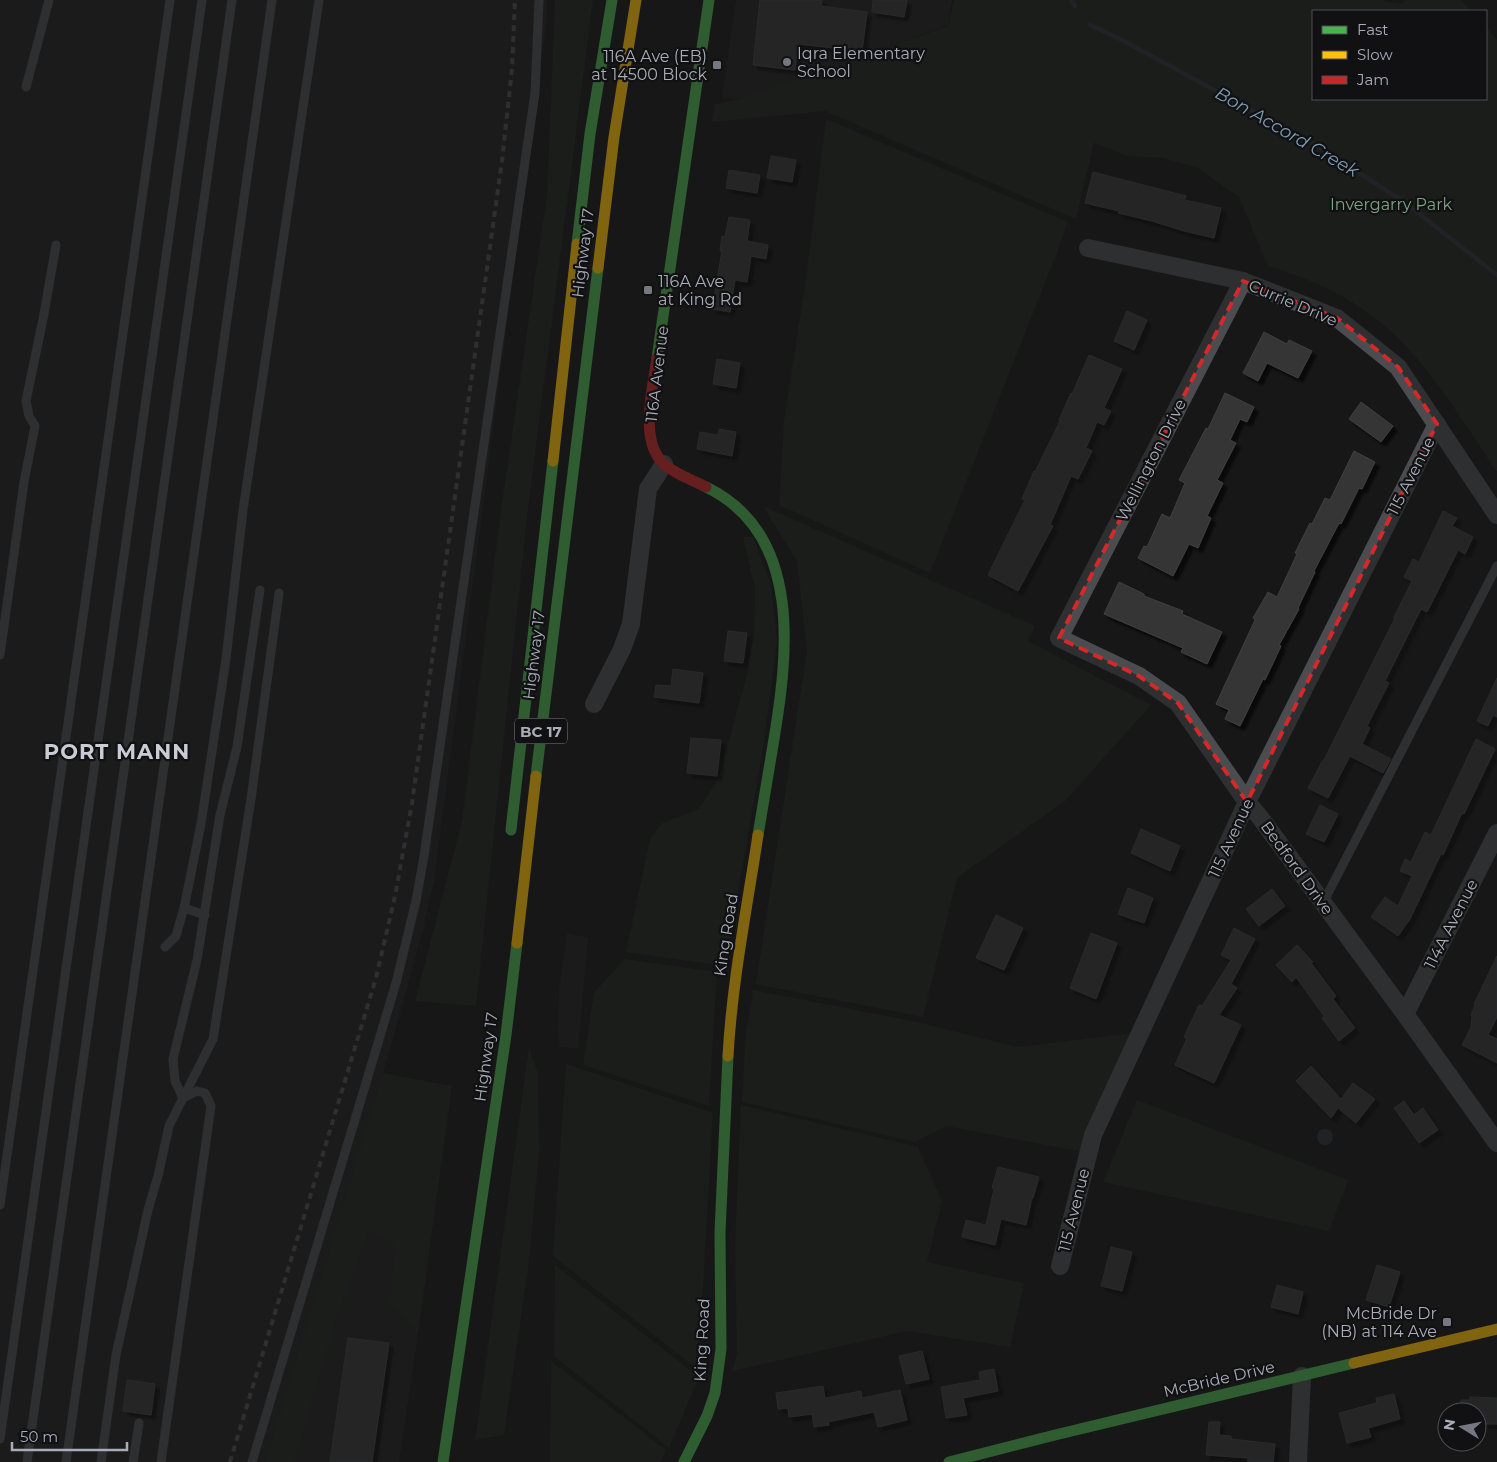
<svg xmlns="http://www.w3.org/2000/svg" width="1497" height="1462" viewBox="0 0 1497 1462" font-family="Montserrat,sans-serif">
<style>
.built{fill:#212123}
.green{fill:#1d241e}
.water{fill:#2a3239}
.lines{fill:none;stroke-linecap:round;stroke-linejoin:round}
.stream{stroke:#2a3239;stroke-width:4.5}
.building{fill:#353536;stroke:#3f4043;filter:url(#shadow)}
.lane{stroke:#4b4c50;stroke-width:9}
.street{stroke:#4b4c50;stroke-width:18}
.fast{stroke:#4caf50;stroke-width:11}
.slow{stroke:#ffc107;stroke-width:11}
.jam{stroke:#c62828;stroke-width:11}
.rail{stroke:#4b4c4f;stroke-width:4;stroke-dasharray:6 5;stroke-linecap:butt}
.marked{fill:none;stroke:#d62828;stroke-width:4;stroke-dasharray:10 6;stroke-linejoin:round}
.poi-dot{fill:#757880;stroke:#111113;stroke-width:2}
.labels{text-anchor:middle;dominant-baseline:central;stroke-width:4.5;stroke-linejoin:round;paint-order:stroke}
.shield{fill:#111113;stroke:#7b7e86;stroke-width:1}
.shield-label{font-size:15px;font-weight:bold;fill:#a8adb8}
.poi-label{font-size:16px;fill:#a8adb8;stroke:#111113;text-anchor:start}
.park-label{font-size:16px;fill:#7fa381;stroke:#111113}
.street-label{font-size:16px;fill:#a8adb8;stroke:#111113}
.water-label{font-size:18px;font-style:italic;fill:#7f9bb3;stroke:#111113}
.district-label{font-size:21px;font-weight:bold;letter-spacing:1px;fill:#c9ccd4;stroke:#111113}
</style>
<defs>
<filter id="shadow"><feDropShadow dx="4.5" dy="4.5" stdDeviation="1" flood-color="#0009"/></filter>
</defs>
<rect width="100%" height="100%" fill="#171717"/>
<g class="built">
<path d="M0,0H547V17L434,880L422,934L383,1073L265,1462H0Z"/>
<path d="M736,0H952L948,25L744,99L722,98Z"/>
<path d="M567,933L588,938L578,1049L560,1047L558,1033L559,991Z"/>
<path d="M369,1232L397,1245L389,1302L418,1334L399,1462H295L335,1323Z"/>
</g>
<g class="green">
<path d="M555,0H593L527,516L476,1006L415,1001L462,821L500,517L547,195Z"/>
<path d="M954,0H1381L1402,4L1405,0H1461L1471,11H1313V99H1486V27L1497,40V472C1468,429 1440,383 1405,345C1367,305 1319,281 1268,266L1239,197L1196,167L1162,158L1127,156L1094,143L1076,219L825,111L712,122L715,104L740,99L948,26Z"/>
<path d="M826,119L1068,222L1054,260L930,573L779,505L784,421L806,280Z"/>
<path d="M763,506L1035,626L1028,641L1151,705L1065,801L957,878L923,1017L756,984L807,650L797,561Z"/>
<path d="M743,537H753L771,584L777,642L764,743L725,966L626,952L650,839L662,823L699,809L718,779L747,675L754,633L755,589Z"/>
<path d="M624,959L717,972L709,1106L583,1065L594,993Z"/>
<path d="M753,990L917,1022L1018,1047L1134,1033L1083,1152L946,1126L915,1142L742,1102L746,1033Z"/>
<path d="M529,1047L538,1073L539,1153L529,1262L504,1435L475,1440Z"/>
<path d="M566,1064L713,1113L701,1319L695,1367L553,1256Z"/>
<path d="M383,1073L452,1086L418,1334L389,1302L396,1245L369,1232L335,1323L295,1462H265Z"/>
<path d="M1137,1100L1348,1180L1329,1231L1103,1182Z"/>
<path d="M741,1105L918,1147L942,1201L927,1262L1024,1283L1010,1347L907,1331L732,1371L737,1353L735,1244Z"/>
<path d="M555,1265L699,1377L669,1448L554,1356Z"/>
<path d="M551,1361L666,1450L660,1462H550Z"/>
</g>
<circle class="water" cx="1325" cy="1137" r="8"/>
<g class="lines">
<g class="stream">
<path d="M1071,0L1075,6"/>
<path d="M1090,25L1120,39L1314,144L1403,201L1497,275"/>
</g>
</g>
<g class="building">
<path d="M760,0H822L821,6L867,12L862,51L798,44L795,70L753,65Z"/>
<path d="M873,0H907L904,17L872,12Z"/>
<path d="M771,156L796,160L792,182L767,178Z"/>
<path d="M729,170L760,175L757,193L726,188Z"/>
<path d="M1093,172L1186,196L1185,200L1221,208L1214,238L1184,231L1152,221L1118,213L1119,211L1085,203Z"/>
<path d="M729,217L750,220L747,241L768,245L766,259L751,256L747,282L735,280L730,312L712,309L722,251H720L722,236L725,237Z"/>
<path d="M1127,311L1147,320L1134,350L1114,341Z"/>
<path d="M1264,332L1287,344L1289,340L1312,351L1298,378L1267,363L1258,381L1243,373Z"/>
<path d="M1089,355L1122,369L1104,408L1111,411L1104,425L1097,422L1086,448L1092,451L1078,479L1071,476L1050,525L1053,526L1018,591L988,575L1025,500L1022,499L1034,471L1035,472L1060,421L1059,420L1071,393L1072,394Z"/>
<path d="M717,359L740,363L736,388L713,384Z"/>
<path d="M1225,393L1254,407L1247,422L1240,419L1230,440L1236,443L1217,480L1223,483L1207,516L1211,518L1198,548L1189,544L1173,576L1138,558L1144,546L1147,547L1162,514L1170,518L1185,483L1179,480L1206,428L1208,429Z"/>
<path d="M1361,402L1393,426L1381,442L1349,419Z"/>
<path d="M719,429L736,432L732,456L697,449L700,432L718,435Z"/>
<path d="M1354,451L1375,462L1362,489L1359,488L1341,524L1339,523L1314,571L1315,572L1298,608L1299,609L1279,645L1281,646L1265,680L1263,679L1240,726L1225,719L1229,710L1216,704L1255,620L1253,618L1268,592L1277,597L1297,554L1295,553L1310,523L1312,524L1325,498L1330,500Z"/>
<path d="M1443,511L1457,518L1452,526L1473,537L1465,554L1458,550L1427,612L1421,609L1385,681L1389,683L1367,726L1370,728L1362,744L1391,759L1383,773L1350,756L1328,798L1308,788L1323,760H1324L1395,618L1394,617L1412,581L1404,577L1413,559L1419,562Z"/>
<path d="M1119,582L1144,594V596L1183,611L1182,614L1222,632L1207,664L1181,652L1183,648L1104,614Z"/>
<path d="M728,631L747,633L743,663L724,661Z"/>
<path d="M673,669L703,673L699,703L654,697L656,685L671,686Z"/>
<path d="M1497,678V717L1493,715L1488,726L1477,721Z"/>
<path d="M691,738L721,740L717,776L687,773Z"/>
<path d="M1476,739L1495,749L1464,814L1462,813L1443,855L1441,854L1410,919L1398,936L1371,917L1385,897L1398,906L1412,876L1400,871L1405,859L1411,862L1425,832L1431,835Z"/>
<path d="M1320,805L1338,814L1324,842L1306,834Z"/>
<path d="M1141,829L1180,846L1170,871L1131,853Z"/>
<path d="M1128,888L1153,898L1144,923L1118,914Z"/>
<path d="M1272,889L1285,906L1259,926L1246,909Z"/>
<path d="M996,915L1023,928L1004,970L976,958Z"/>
<path d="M1234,928L1255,939L1231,984L1237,988L1219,1015L1241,1025L1214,1083L1175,1065L1187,1038L1184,1037L1199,1005L1202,1006L1231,960L1221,955Z"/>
<path d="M1091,933L1117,943L1096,999L1070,988Z"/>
<path d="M1297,945L1313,962L1311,963L1336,996L1333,999L1355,1028L1339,1041L1322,1018L1324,1016L1296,977L1292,982L1276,965Z"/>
<path d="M1497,956V1017L1488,1035L1497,1039V1063L1462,1045L1471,1027L1472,1016L1471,1015L1475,1005L1474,1004Z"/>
<path d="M1311,1066L1341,1099L1353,1083L1375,1099L1356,1123L1338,1108L1331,1118L1296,1081Z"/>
<path d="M1404,1101L1414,1115L1423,1108L1438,1130L1419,1143L1394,1108Z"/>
<path d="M998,1167L1039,1177L1033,1198H1032L1026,1225L1001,1219L995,1245L962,1237L966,1220L986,1225L994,1189L992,1188Z"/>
<path d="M1111,1247L1132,1252L1122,1291L1101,1286Z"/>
<path d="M1377,1265L1400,1272L1389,1307L1366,1300Z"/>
<path d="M1277,1285L1303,1292L1298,1314L1271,1307Z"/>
<path d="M348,1338L389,1343L372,1462H330Z"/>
<path d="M922,1351L929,1379L906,1384L899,1356Z"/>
<path d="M994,1369L998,1391L963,1398L967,1415L946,1418L941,1387L980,1380L979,1372Z"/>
<path d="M127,1380L155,1384L151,1415L123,1411Z"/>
<path d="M823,1386L825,1398L861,1391L862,1398L900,1390L907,1420L878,1427L874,1412L828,1422L829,1425L814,1427L812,1414L789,1417L788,1408L778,1409L776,1393Z"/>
<path d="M1394,1394L1400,1419L1368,1428L1371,1437L1347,1443L1339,1413L1377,1403L1376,1398Z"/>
<path d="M1470,1397L1497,1398V1424H1484V1421H1477V1412H1461V1400H1470Z"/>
<path d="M1209,1422H1220L1219,1435L1231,1436V1439L1275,1444L1273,1462H1248V1458L1206,1455Z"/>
</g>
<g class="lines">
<g class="lane">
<path d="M26,87L49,0"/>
<path d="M260,590L237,747L220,815L197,960L173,1059L175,1081L183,1098L213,1039L251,799L279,593"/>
<path d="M0,655L24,482L35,426L29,416L26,401L44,314L56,245"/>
<path d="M1323,903L1497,566"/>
<path d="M184,908L205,915"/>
<path d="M165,947L176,936L184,908L201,824L226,659L243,510L258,409L319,0"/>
<path d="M0,1205L170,0"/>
<path d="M0,1439L202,0"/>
<path d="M27,1462L232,0"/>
<path d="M66,1462L272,0"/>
<path d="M101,1462L116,1355L148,1210L158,1176L169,1126L183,1098L197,1091L205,1093L211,1106L161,1462"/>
<path d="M133,1462L139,1423"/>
<path d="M252,1462L396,983L416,901L424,856L535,93L539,0"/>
</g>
<g class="street">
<path d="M1088,248L1243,281L1337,318L1398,367L1497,515"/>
<path d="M1243,281L1059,638L1139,676L1178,703L1247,802L1259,816L1405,1014L1497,1143"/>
<path d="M594,704L622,649L631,624L648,489L664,464"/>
<path d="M1405,1014L1497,833"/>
<path d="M1060,1266L1093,1135L1247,802L1437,424"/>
<path d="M1298,1462L1302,1376"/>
</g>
<g class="fast">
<path d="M577,244L590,134L612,0"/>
<path d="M657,358L709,0"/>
<path d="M706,487C804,534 788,656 773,745C768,775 763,805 758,835"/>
<path d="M536,776L598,268"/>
<path d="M511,830L553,461"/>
<path d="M443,1462L506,1035L517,943"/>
<path d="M684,1462L707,1416L715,1393L721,1349L720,1232L728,1056"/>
<path d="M949,1462L1055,1435L1354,1363"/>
</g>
<g class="slow">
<path d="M598,268L614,137L636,0"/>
<path d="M553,461L577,244"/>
<path d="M517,943L536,776"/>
<path d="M728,1056C732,982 747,908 758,835"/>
<path d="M1354,1363L1497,1329"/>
</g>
<path class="jam" d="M657,358C653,388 638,442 665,465C677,475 693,480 706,487"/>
<path class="rail" d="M230,1462L376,978L395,896L412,803L502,161L512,69L515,0"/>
</g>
<path d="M0 0H1497V1462H0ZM1243,281L1337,318L1398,367L1437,424L1247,802L1178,703L1139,676L1059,638Z" fill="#171717" fill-opacity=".55" fill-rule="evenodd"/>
<path class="marked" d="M1243,281L1337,318L1398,367L1437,424L1247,802L1178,703L1139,676L1059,638Z"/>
<g class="poi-dot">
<circle cx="787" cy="62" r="5"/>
<rect x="712" y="60" width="10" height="10" rx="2.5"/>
<rect x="643" y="285" width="10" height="10" rx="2.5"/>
<rect x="1442" y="1317" width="10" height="10" rx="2.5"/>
</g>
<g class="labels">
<rect class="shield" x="515" y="718.5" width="52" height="25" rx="4"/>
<g class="shield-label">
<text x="541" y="731">BC 17</text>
</g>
<g class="poi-label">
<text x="797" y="53">Iqra Elementary<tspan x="797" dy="18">School</tspan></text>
<text x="707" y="56" text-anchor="end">116A Ave (EB)<tspan x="707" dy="18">at 14500 Block</tspan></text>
<text x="658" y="281">116A Ave<tspan x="658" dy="18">at King Rd</tspan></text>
<text x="1437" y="1313" text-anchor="end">McBride Dr<tspan x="1437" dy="18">(NB) at 114 Ave</tspan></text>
</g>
<g class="park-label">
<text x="1391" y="204">Invergarry Park</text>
</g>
<g class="street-label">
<text transform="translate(583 253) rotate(-83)">Highway 17</text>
<text transform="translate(1293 303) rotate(23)">Currie Drive</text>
<text transform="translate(657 374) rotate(-83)">116A Avenue</text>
<text transform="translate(1151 460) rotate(-63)">Wellington Drive</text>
<text transform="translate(1411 476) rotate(-63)">115 Avenue</text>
<text transform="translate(534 655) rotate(-83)">Highway 17</text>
<text transform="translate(1231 838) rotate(-65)">115 Avenue</text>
<text transform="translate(1297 868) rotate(54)">Bedford Drive</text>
<text transform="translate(1451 924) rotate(-63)">114A Avenue</text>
<text transform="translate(726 935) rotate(-81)">King Road</text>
<text transform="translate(486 1057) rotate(-82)">Highway 17</text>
<text transform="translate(1074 1210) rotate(-76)">115 Avenue</text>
<text transform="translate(702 1340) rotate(-87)">King Road</text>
<text transform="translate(1219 1379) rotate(-13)">McBride Drive</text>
</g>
<g class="water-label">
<text transform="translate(1287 132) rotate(30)">Bon Accord Creek</text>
</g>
<g class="district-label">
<text x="117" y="751">PORT MANN</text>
</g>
</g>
<rect x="1312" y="10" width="175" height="90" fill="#111113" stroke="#4d4f55"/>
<rect x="1322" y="26" width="25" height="8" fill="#4caf50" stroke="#4d4f55"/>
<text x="1357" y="35" font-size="15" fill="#a8adb8">Fast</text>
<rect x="1322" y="51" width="25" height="8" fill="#ffc107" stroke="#4d4f55"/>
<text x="1357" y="60" font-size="15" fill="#a8adb8">Slow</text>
<rect x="1322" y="76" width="25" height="8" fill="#c62828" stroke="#4d4f55"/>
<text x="1357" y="85" font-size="15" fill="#a8adb8">Jam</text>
<g transform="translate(1462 1427) rotate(280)"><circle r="24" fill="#111113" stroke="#4d4f55"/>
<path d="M0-4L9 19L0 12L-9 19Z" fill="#757880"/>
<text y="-8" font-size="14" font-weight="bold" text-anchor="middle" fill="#a8adb8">N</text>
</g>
<path d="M12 1442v8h115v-8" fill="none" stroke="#a8adb8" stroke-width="2.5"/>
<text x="20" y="1442" font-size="15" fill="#a8adb8" stroke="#111113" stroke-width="4" paint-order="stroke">50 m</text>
</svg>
